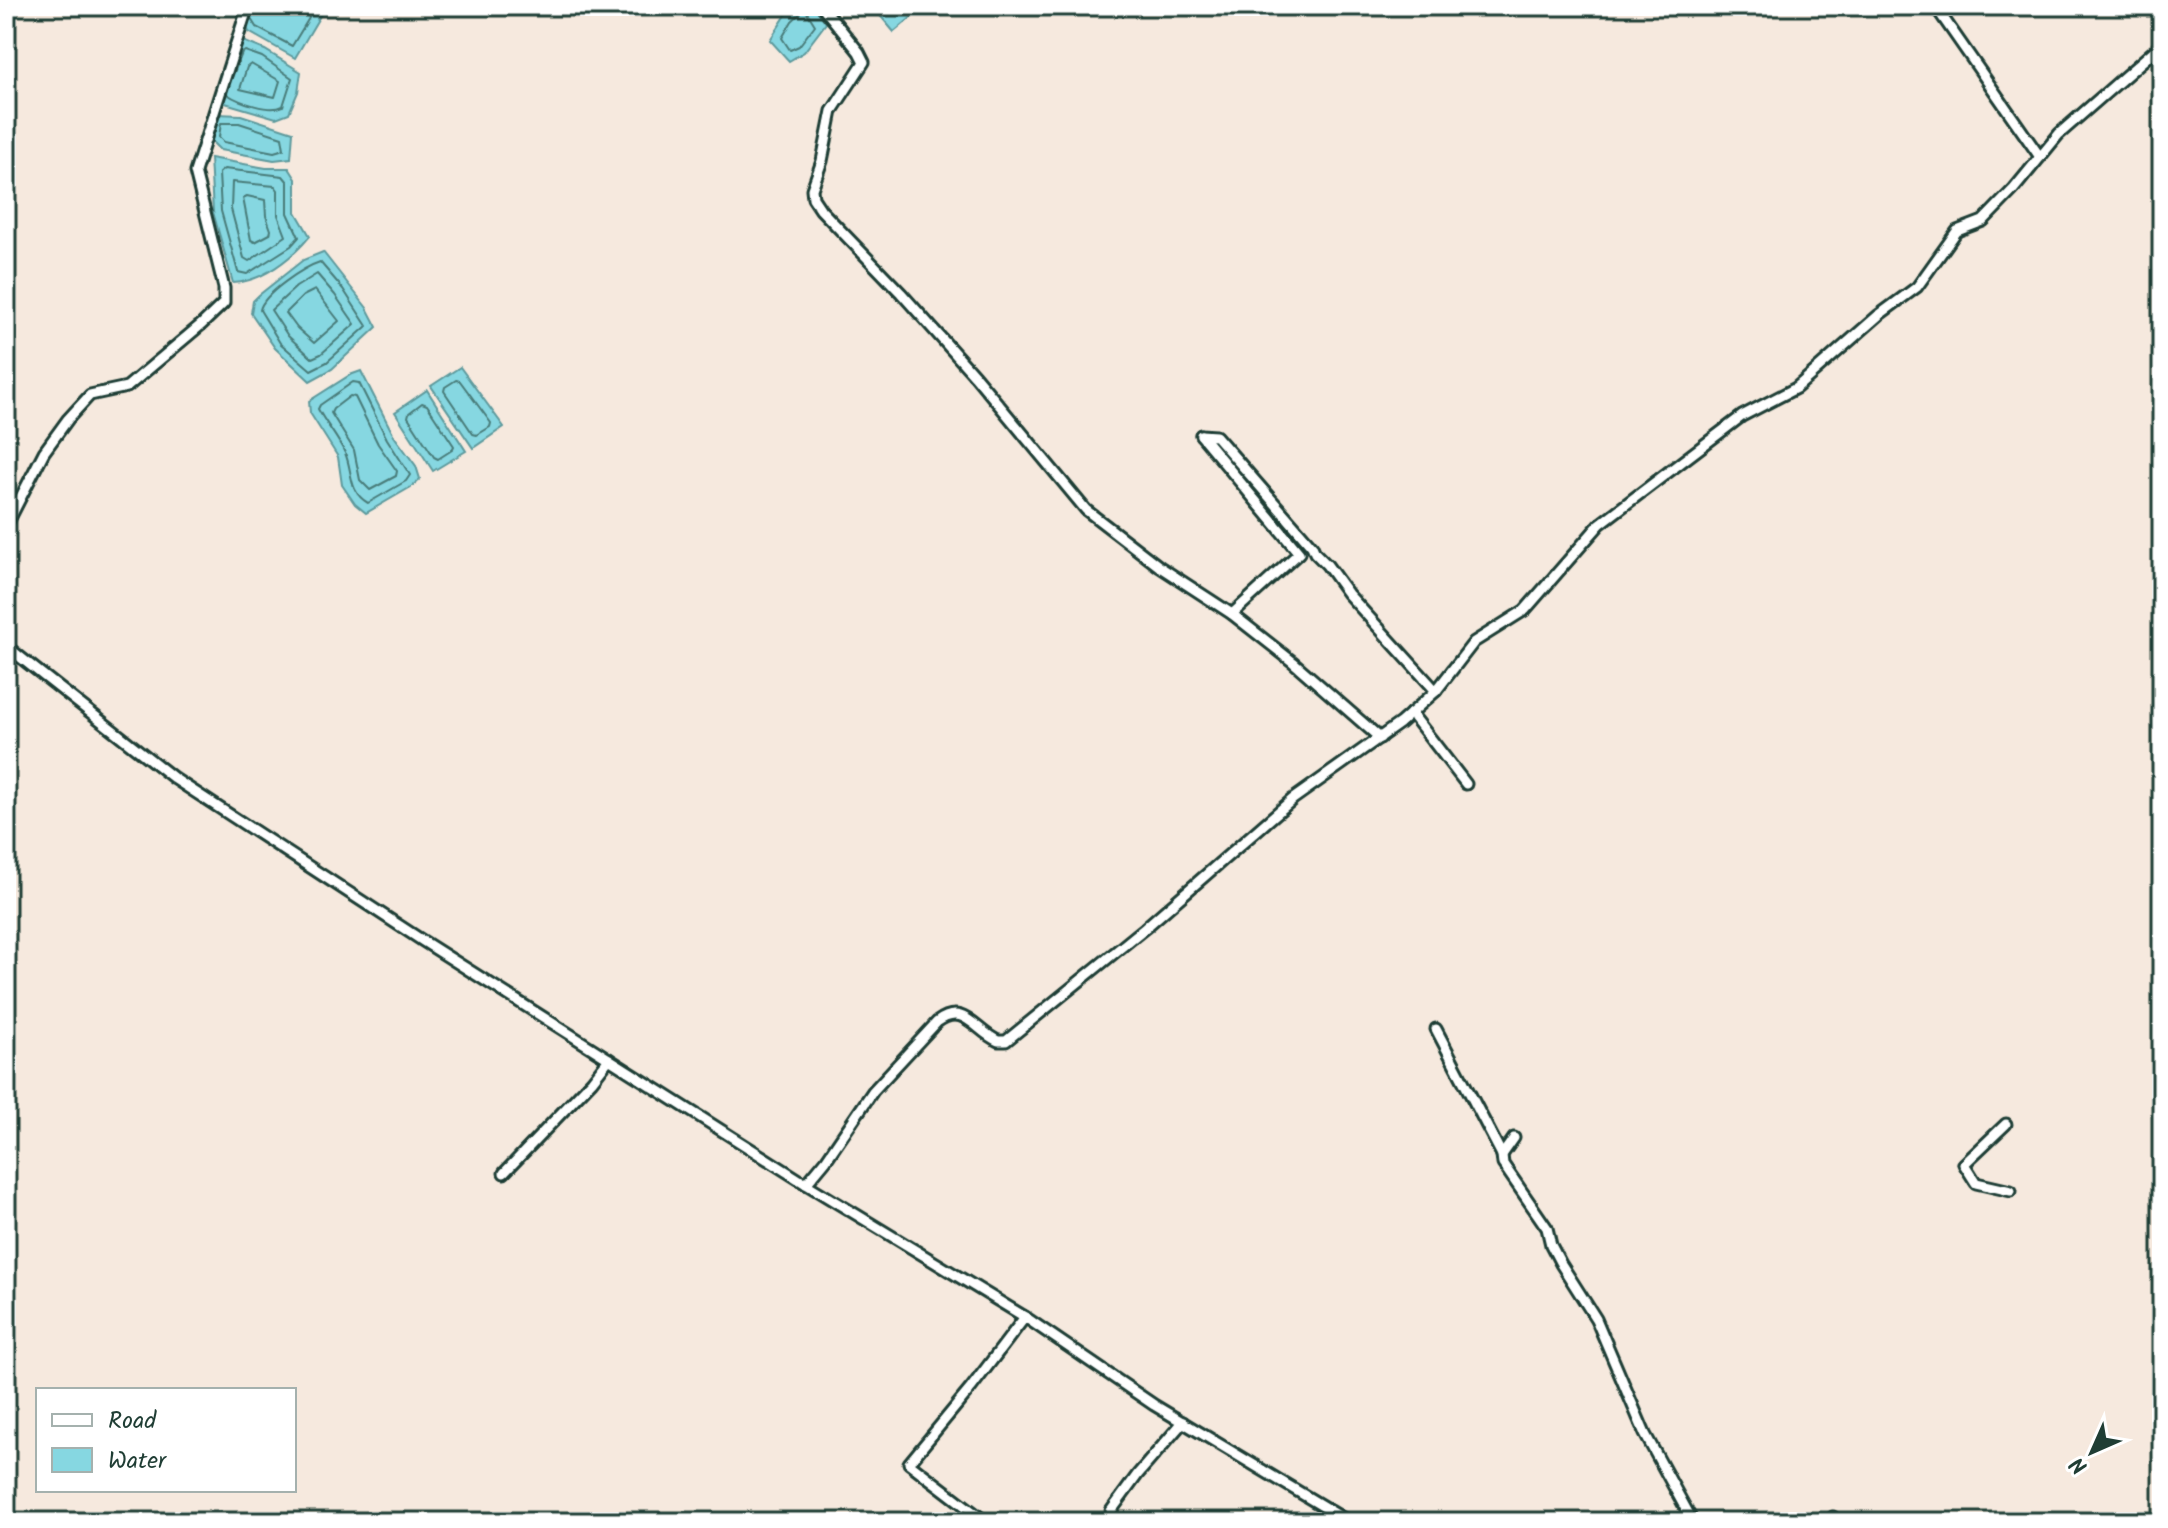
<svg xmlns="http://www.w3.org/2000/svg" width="2168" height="1528" viewBox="0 0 2168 1528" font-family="Kalam,sans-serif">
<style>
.water{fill:#86d7e1;stroke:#5d999c;stroke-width:2}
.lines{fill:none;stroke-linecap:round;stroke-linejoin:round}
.shore{stroke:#487b79;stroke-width:2}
.minor-casing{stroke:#1f3d34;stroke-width:15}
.minor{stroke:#fff;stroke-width:9}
</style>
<rect width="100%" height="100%" fill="#f6e9de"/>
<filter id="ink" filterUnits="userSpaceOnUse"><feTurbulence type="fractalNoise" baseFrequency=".0125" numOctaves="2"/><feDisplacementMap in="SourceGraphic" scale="16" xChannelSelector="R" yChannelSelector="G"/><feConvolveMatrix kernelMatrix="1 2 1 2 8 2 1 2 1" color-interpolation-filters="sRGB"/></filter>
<g filter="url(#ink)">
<g class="water">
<path d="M246,6H310L321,14L295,58L249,32L242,19Z"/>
<path d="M797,6H814L826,23L804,52L789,61L770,40L786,15Z"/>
<path d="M872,6H925L894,32Z"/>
<path d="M238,39L265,50L301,72L298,92L289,113L276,118L215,100Z"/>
<path d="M217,114L241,115L293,132L291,158L274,160L220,150L211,141L212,123Z"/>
<path d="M210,158L266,168H289L296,179V212L310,236C292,258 262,282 233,283L213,212Z"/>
<path d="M323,252L367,308L377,327L332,369L310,381L275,348L251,313L253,301L259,295L303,260Z"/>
<path d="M460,367L504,427L473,448L431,386Z"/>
<path d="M361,371L394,436L416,466L420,479L411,487L366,513L355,504L342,485L338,457L310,413L309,401L350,375Z"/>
<path d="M427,390L466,451L433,471L395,412Z"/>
</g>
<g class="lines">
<g class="shore">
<path d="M805,9L815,25L799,46L790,50L782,38L792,21Z"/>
<path d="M251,19L256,27L292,46L309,18L306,6"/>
<path d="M251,64L280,81L275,97L240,89L247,67Z"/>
<path d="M227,94C239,102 270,113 283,106L292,78L262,57L245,51L242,53L231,80"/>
<path d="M221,123H239L282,137L284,149L274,152L224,142L219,137Z"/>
<path d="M224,169L283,176L288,182V213L299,237L291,246L247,274L238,272L221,211L219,173Z"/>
<path d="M232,182L275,186L278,190V215L286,236L249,261L244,258L231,209Z"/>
<path d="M247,196L265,200L266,216L271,230L270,234L255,242L251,240L243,198Z"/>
<path d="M320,262L343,289L367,326L327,362L311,370L280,343L260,310C263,294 304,267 320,262Z"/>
<path d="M317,274L335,295L355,324L321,354L312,358L288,336L271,310L296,287Z"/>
<path d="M315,290L339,321L314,343L297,328L286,313L303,296Z"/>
<path d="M456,380L460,381L491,423L490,427L477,435L473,434L444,391L445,387Z"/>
<path d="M353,382L359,383L387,439L410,475L406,481L368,503C348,492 353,471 345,453C338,438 326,424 318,409L320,405Z"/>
<path d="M350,396L355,397L378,444L397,471L396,476L370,490L360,480L354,450L331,413L333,409Z"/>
<path d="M422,403L427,405L454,446L452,450L438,459L434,457L408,417L409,413Z"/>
</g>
<g class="minor-casing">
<g id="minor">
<path d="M822,6L859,52L864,62L832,111L822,161L812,189L813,198L821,210L901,293L975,376L1086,510L1160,567L1232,614L1293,662L1380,738"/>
<path d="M1935,6L2040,157"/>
<path d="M1201,435L1216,436L1312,546L1315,553L1327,565L1348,594L1436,691"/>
<path d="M1201,435L1299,553L1232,614"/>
<path d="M6,526L44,452L68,419L90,395L127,387L202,324L224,303V288L195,172L248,6"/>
<path d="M6,646L175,779L423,941L806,1184L1025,1317L1154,1405L1349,1522"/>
<path d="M1411,713L1466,784"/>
<path d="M1436,1029L1502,1155"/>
<path d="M2006,1124L1964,1164L1976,1183L2011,1191"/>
<path d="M1514,1138L1502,1155L1503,1164L1547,1228L1551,1245L1561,1264L1596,1319L1645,1434L1693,1522"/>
<path d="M504,1173L592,1081L609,1059"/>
<path d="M806,1184L826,1160L873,1091L937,1022C964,1002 974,1030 998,1041H1006L1017,1032L1145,928L1293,799L1400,723L1436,691L1474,642L1525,610L1600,524L1742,416L1796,388L1879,315L1917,287L1957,231L1983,221L2013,190L2059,134L2162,44"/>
<path d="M1111,1511L1138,1474L1183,1422"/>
<path d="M1833,1517L1836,1522"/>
<path d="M986,1522L909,1463L971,1388L1025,1317"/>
</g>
</g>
<use href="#minor" class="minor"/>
</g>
</g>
<rect width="2168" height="1528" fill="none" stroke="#fff" stroke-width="32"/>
<rect x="16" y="16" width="2136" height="1496" fill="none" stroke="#1f3d34" stroke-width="3" filter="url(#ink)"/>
<rect x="36" y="1388" width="260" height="104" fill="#ffffff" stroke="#a5b1ae" stroke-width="2"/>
<rect x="52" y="1414" width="40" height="12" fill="#ffffff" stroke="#a5b1ae" stroke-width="2"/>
<text x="108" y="1428" font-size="24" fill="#1f3d34">Road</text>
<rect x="52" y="1448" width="40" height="24" fill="#86d7e1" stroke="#a5b1ae" stroke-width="2"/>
<text x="108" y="1468" font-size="24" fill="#1f3d34">Water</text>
<g transform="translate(2092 1452) rotate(225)" stroke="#ffffff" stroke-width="6" paint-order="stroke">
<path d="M0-6L14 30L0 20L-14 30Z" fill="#1f3d34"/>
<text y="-12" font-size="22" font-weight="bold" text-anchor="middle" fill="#1f3d34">N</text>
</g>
</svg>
